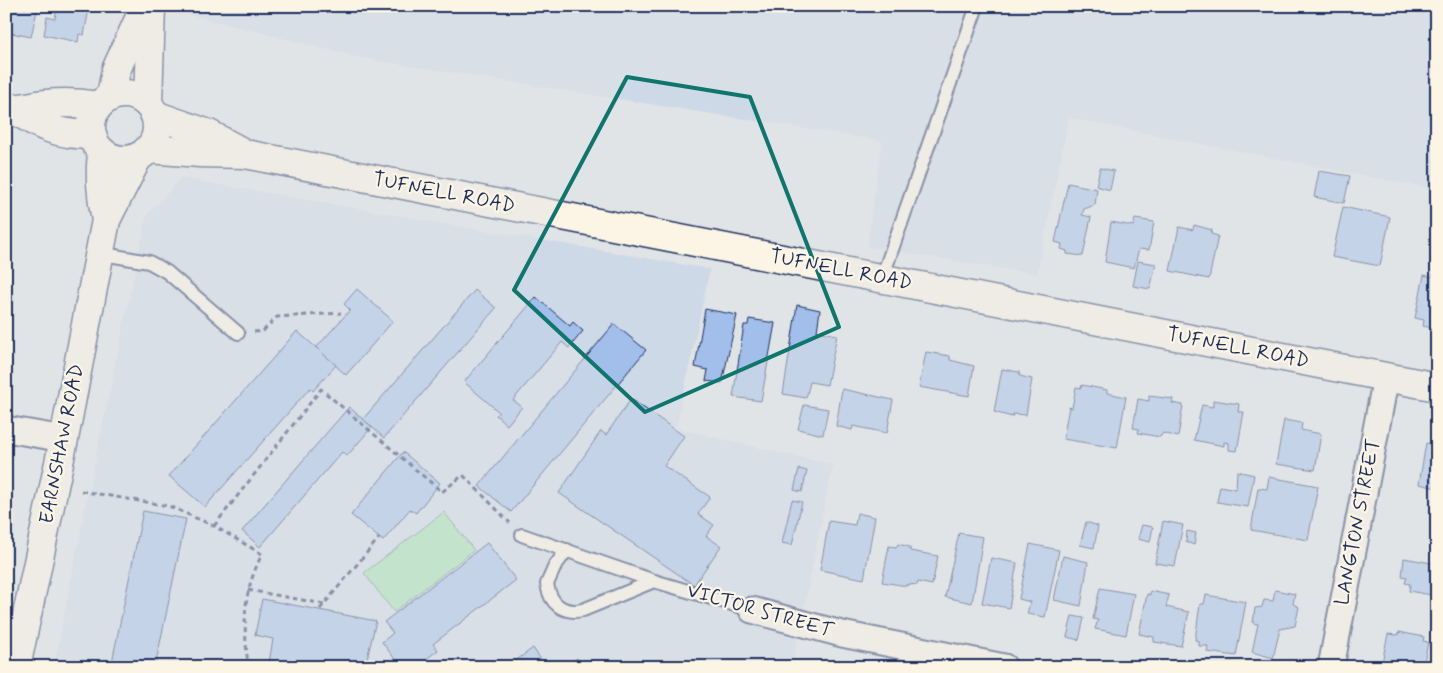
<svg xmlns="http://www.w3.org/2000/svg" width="1443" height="673" viewBox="0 0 1443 673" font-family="Mynerve,sans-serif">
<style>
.built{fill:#ced9e7}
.green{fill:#9fe3af;stroke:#5d8986}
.building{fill:#a2beea;stroke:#1b2f5e}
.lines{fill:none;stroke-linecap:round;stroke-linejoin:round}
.service-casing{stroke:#1b2f5e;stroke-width:16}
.minor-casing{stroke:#1b2f5e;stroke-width:29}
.tertiary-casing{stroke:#1b2f5e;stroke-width:31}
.path{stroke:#1b2f5e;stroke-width:3;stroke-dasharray:5 4;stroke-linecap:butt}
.service{stroke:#fcf5e5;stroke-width:12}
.minor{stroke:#fcf5e5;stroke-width:25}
.tertiary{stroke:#fcf5e5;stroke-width:28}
.marked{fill:none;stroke:#0f766e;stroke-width:4;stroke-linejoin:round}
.labels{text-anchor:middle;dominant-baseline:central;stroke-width:4.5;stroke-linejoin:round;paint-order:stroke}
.street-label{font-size:20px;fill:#1b2f5e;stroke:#fcf5e5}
</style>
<rect width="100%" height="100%" fill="#e1e4e6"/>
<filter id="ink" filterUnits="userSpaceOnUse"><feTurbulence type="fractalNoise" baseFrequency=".02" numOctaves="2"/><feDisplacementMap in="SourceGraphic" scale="10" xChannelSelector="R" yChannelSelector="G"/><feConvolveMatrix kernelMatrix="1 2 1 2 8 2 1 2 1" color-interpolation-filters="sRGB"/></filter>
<g filter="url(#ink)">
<g class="built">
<path d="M187,6H1437V190L1069,118L1037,274L867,247L882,141L361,58L186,14Z"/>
<path d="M181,178L710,269L676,428L833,465L792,667H54L87,498L147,215Z"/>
</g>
<path class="green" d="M444,512L474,550L394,612L364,573Z"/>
<g class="building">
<path d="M6,6H38L31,37L6,32Z"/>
<path d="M57,6H86L85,8L89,9L84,35L79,34L78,42L44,35L47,17L55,19Z"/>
<path d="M1100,168L1114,171L1110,190L1096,186Z"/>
<path d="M1319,171L1350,176L1344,203L1314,197Z"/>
<path d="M1068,183L1097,189L1095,205L1084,209L1082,215L1091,217L1083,256L1067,254V251L1061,249L1062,244L1055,242Z"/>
<path d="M1343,207L1390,217L1380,266L1332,257Z"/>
<path d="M1135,219L1154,222L1149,250L1139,249L1134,268L1105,262L1111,222L1133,226Z"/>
<path d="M1194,225L1212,230L1211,234L1218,236L1209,279L1170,271L1179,227L1193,230Z"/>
<path d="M1437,259V329L1423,326L1424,320L1415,318L1424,275L1432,277Z"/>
<path d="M1138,261L1156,264L1150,289L1133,286Z"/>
<path d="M357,289L393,321L346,375L316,348L350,310L344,304Z"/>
<path d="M475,290L496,308L384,438L363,419Z"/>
<path d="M536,297L570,326L573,322L583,331L569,348L562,342L513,400L522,407L507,425L496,415L499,412L464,382Z"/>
<path d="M797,305L820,310L817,331L837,335L827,385L810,382L806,398L783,394Z"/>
<path d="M705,309L737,315L722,383L706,381L708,370L695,367Z"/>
<path d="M749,319L775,323L761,401L733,397L744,325H748Z"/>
<path d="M614,324L646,350L511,512L479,486Z"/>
<path d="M297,331L336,365L313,391L310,388L205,507L169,476Z"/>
<path d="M926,352L950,356V360L974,366L969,396L919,387Z"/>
<path d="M1002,369L1019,372L1020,376L1032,379L1026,415L1013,414L1012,417L994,412Z"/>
<path d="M1082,385L1107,390V393L1126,397L1117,448L1063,439L1069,407L1072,408L1076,387L1081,388Z"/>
<path d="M842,389L893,400L887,433L853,426L852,430L836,426Z"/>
<path d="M1149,396L1173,399L1172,403L1183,405L1178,437L1163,433L1160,437L1138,433L1139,429L1133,428L1138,399L1149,401Z"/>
<path d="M631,399L684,436L664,466L710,497L698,514L714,525L706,536L721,546L694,585L559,493L601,431L606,435Z"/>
<path d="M1213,400L1239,404L1238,412H1244L1237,451L1229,450V443L1224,442V446L1194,440L1202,405L1213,407Z"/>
<path d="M804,405L828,409L823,435L798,429Z"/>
<path d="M349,407L372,427L347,456L342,452L260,547L242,531Z"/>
<path d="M1284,420L1302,423L1301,430L1321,434L1315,470L1276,464Z"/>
<path d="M1426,443L1437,445V488L1419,484Z"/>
<path d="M403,452L440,483L416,513L410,509L383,541L351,515Z"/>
<path d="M799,469L807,471L802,492L794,490Z"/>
<path d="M1237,471L1254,475L1248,507L1217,502L1220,486L1236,489Z"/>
<path d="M1269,477L1318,486L1308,540L1251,530L1258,488L1267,489Z"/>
<path d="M792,500L802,502L792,545L782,543Z"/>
<path d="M143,511L186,519L155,667H111Z"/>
<path d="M857,513L875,517L864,579L820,570L829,521L855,525Z"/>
<path d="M1163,521L1183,525L1175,566L1155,563Z"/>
<path d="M1086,522L1098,526L1094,548L1080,545Z"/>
<path d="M1142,525L1153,527L1150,542L1138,539Z"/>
<path d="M1187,531L1196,533L1194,545L1186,542Z"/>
<path d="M959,533L983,537L972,603L945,597Z"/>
<path d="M487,543L516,580L433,644L438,650L416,667H401L382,642L393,633L384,622Z"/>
<path d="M898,544L910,547V551L938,556L932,585L918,582L917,585L907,584V586L882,582L889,546L896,547Z"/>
<path d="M1030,544L1059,550L1045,617L1027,614L1030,602L1019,599Z"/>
<path d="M1063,556L1088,562L1081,606L1054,600Z"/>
<path d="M991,558L1017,563L1009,608L982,603Z"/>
<path d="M1404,558L1437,564V596L1409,591L1410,584L1405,583L1407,577L1402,576Z"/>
<path d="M1100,588L1134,594L1126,635L1095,629L1098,620L1093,619Z"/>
<path d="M1275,590L1295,594L1293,604L1299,607L1295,626L1280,629L1273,658L1252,652L1258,624L1253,623L1255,608L1262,607L1264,600L1273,601Z"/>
<path d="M1150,591L1169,595L1166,607L1189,612L1181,646L1154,642V637L1139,634L1147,594L1150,595Z"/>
<path d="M1206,595L1246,602L1236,656L1207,652L1208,646H1199V641L1195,640L1200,604H1204Z"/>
<path d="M262,599L376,621L365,667H289L269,663L273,639L255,635Z"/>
<path d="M1072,616L1084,618L1079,640L1067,637Z"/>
<path d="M1399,632L1424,637L1423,641L1428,642L1423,667H1381L1388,634L1398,635Z"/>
<path d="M533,648L546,667H507Z"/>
<path d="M577,658L584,667H565Z"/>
</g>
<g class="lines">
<g class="service-casing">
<g id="service">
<path d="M98,253L149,262L167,272L238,333"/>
<path d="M882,278L977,6"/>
<path d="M522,535L654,581L752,610"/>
<path d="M567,550L555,566L547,584C550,604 563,614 583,610L654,581"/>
</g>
</g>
<g class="minor-casing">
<g id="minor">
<path d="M6,429L64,439"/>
<path d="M752,610L842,634L1004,667"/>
<path d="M1331,667L1386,377"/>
</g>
</g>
<g class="tertiary-casing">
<g id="tertiary">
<circle cx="124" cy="127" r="33"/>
<path d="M111,96L116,70L145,6"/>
<path d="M148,104L151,6"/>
<path d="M6,108C20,110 32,105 46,104C63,102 82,103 98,106"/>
<path d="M14,109C41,127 59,135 92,135"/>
<path d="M155,115L209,134L244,153"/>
<path d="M148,149L200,153L245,154L1437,387"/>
<path d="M102,152C99,176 101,197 106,220"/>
<path d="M16,667L64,439L106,220L138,157"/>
</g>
</g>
<g class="path">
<path d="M254,332L263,331L277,317L341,313"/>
<path d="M81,491L169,506L214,526L262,554C241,598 244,620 248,667"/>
<path d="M214,526L321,389L442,492L463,475L510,523"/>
<path d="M248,590L324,604"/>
<path d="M320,609L379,538"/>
</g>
<use href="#service" class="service"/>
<use href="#minor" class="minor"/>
<use href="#tertiary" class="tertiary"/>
</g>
</g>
<path d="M0 0H1443V673H0ZM627,77L750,97L839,327L645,412L514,290Z" fill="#e1e4e6" fill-opacity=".55" fill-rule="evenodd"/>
<path class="marked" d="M627,77L750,97L839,327L645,412L514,290Z"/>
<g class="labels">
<g class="street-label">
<text transform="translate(444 193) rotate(11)">TUFNELL ROAD</text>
<text transform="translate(841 270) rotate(11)">TUFNELL ROAD</text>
<text transform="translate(1238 348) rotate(11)">TUFNELL ROAD</text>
<text transform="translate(62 444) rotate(-79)">EARNSHAW ROAD</text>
<text transform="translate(1358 522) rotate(-79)">LANGTON STREET</text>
<text transform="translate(760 611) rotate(16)">VICTOR STREET</text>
</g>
</g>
<rect width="1443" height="673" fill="none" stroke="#fcf5e5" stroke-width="25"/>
<rect x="12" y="12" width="1418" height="648" fill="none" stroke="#1b2f5e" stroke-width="2" filter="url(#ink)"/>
</svg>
